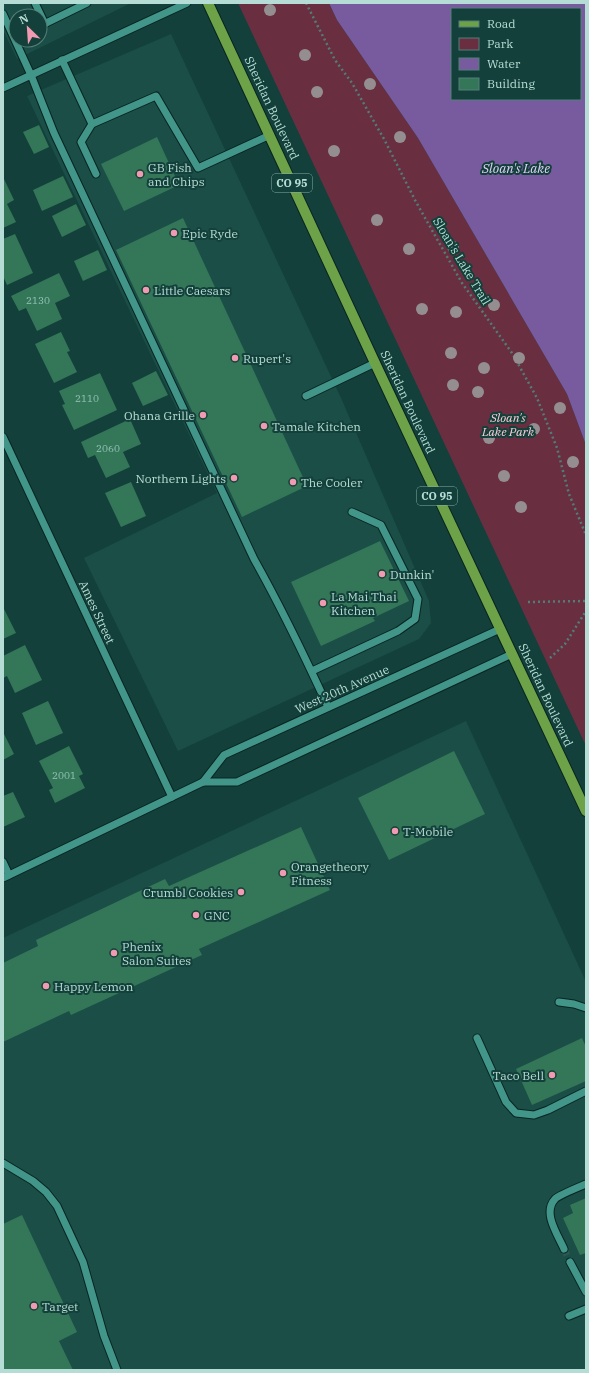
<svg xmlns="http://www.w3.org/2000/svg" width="589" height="1373" viewBox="0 0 589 1373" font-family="'IBM Plex Serif',serif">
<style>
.built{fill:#1a4e47;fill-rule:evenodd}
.green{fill:#692f41}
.water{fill:#785b9e;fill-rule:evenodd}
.building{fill:#337658}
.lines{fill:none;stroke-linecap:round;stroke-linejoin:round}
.minor-tunnel{stroke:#2b5851;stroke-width:7;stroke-dasharray:7 3.5;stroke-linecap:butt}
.minor-casing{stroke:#0a2421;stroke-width:9}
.major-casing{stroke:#0a2421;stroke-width:12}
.path{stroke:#527d76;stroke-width:2.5;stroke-dasharray:2 3;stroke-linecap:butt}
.minor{stroke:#429689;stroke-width:7}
.major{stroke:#6ea248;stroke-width:10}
.tree{fill:#948e91}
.poi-dot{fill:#f19ab1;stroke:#13403a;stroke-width:1.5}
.labels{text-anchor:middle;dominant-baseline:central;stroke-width:4;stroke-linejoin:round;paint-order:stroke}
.number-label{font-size:10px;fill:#95c3b6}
.shield{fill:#13403a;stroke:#85aea6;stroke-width:1}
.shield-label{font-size:11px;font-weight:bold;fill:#b6ddd5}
.street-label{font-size:12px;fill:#b6ddd5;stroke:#13403a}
.poi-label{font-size:12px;fill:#b6ddd5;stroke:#13403a;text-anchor:start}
.park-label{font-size:12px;font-style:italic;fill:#fdced9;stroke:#13403a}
.water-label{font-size:13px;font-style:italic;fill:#e0d2f9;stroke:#13403a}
</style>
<rect width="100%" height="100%" fill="#13403a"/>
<g class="built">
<path d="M3,3H131L17,59L3,30ZM16,16H40V40H16Z"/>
<path d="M171,34L341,398L429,601L431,623L419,639L178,751L84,558L217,493L27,96Z"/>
<path d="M466,721L586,982V1370H3V938Z"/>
</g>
<path class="green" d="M238,3H329L337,20L418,138L567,394L586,445V746Z"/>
<path class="water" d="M329,3H586V445L567,394L418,138L337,20ZM452,9H580V99H452Z"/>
<g class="building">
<path d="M39,125L49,147L34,154L23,132Z"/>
<path d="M157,137L179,185L124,211L101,164Z"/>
<path d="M63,176L73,197L42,211L33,190Z"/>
<path d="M4,179L14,200L7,204L16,222L3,228V180Z"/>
<path d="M76,204L86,225L62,237L52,216Z"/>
<path d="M183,218L307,486L242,517L116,250Z"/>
<path d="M15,234L33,273L7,285L3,276V239Z"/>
<path d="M98,250L107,270L83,281L74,261Z"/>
<path d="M59,273L70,296L55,303L62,319L37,331L26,308L19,311L11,296Z"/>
<path d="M61,332L70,351L67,352L77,372L54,383L35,344Z"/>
<path d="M156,371L168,395L143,406L132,383Z"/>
<path d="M100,373L117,410L74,430L62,405L65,404L59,391Z"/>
<path d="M130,419L141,444L123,452L130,467L106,478L95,455L88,458L81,442Z"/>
<path d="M131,482L146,516L121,527L105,493Z"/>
<path d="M380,541L409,601L373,618L375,621L321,646L291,582Z"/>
<path d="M3,607L16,633L3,639Z"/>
<path d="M25,645L42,680L15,693L7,676L3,678V656Z"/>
<path d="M48,701L63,733L36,745L22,713Z"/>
<path d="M3,732L14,754L3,760Z"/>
<path d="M69,746L83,774L79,776L85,788L55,803L49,790L53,788L39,761Z"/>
<path d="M454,751L485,814L389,860L358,798Z"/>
<path d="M13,792L25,817L3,827V796Z"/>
<path d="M301,827L330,890L199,949L202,955L71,1015L69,1011L3,1042V963L38,946L36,940L165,879L169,886Z"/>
<path d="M582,1038L586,1047V1081L532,1105L516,1069Z"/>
<path d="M586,1198V1253L580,1255L563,1218L573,1213L570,1205Z"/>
<path d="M22,1215L77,1332L59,1341L73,1370H3V1224Z"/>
</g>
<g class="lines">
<path class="minor-tunnel" d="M564,1249L570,1262"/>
<g class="minor-casing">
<g id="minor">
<path d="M35,3L45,24"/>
<path d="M3,14L31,75L54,133L254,559C281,607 305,657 328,707"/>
<path d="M40,26L87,3"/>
<path d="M62,60L92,124"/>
<path d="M3,88L187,3"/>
<path d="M96,174L81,142L92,124L156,96L198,168L270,135"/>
<path d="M306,396L375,363"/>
<path d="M3,437L172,797"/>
<path d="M312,671L398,631L415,619L418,599L381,525L352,512"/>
<path d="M203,782L224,755L500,629"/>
<path d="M3,862L9,875"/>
<path d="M3,878L203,782H237L512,654"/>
<path d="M559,1002L574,1004L586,1008"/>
<path d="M477,1038L506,1102L516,1113L534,1115L548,1110L586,1091"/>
<path d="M3,1163L33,1181L46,1192L57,1206L83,1262L104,1336L117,1370"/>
<path d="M564,1249C558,1235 542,1213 555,1199C559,1195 579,1187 586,1184"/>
<path d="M570,1262L586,1292"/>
<path d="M569,1316L586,1309"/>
</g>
</g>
<g class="major-casing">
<path id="major" d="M208,3L375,363L586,811"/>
</g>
<g class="path">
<path d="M306,3L335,60L352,83L384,139L416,202L462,283L512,353L537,398L557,448L569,494L586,535"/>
<path d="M528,602L586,601"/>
<path d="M550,658L565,644L586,611"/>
</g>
<use href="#minor" class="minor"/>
<use href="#major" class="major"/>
</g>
<g class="tree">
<circle cx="270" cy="10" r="6"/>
<circle cx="305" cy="55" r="6"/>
<circle cx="370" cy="84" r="6"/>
<circle cx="317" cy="92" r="6"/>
<circle cx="400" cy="137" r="6"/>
<circle cx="334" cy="151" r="6"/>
<circle cx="377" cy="220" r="6"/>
<circle cx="453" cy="247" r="6"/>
<circle cx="409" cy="249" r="6"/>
<circle cx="494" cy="305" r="6"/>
<circle cx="422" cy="309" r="6"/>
<circle cx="456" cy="312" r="6"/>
<circle cx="451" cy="353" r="6"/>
<circle cx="519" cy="358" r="6"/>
<circle cx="484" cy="368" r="6"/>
<circle cx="453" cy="385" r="6"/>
<circle cx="478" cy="392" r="6"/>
<circle cx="560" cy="408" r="6"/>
<circle cx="534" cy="429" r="6"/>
<circle cx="489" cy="438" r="6"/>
<circle cx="573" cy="462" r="6"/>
<circle cx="504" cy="476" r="6"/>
<circle cx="521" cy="507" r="6"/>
</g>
<g class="poi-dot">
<circle cx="140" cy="174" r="4"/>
<circle cx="174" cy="233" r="4"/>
<circle cx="146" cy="290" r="4"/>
<circle cx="235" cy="358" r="4"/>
<circle cx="203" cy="415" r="4"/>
<circle cx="264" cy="426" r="4"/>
<circle cx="234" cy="478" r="4"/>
<circle cx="293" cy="482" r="4"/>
<circle cx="382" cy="574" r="4"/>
<circle cx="323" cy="603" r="4"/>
<circle cx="395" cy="831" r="4"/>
<circle cx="283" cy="873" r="4"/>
<circle cx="241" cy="892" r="4"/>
<circle cx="196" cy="915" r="4"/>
<circle cx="114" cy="953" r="4"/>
<circle cx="46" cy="986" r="4"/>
<circle cx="552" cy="1075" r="4"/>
<circle cx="34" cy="1306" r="4"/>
</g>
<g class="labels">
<g class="number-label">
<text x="38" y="300">2130</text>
<text x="87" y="398">2110</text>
<text x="108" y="448">2060</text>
<text x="64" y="775">2001</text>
</g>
<g class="shield">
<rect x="272" y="174" width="40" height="18" rx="3"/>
<rect x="417" y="487" width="40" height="18" rx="3"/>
</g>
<g class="shield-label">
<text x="292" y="183">CO 95</text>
<text x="437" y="496">CO 95</text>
</g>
<g class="street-label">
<text transform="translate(272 108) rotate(65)">Sheridan Boulevard</text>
<text transform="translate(462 261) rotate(59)">Sloan's Lake Trail</text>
<text transform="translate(408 402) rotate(65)">Sheridan Boulevard</text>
<text transform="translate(97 612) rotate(65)">Ames Street</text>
<text transform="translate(342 689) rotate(-24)">West 20th Avenue</text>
<text transform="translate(546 695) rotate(65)">Sheridan Boulevard</text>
</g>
<g class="poi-label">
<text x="148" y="167">GB Fish<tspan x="148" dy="14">and Chips</tspan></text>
<text x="182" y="233">Epic Ryde</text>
<text x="154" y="290">Little Caesars</text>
<text x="243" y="358">Rupert's</text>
<text x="195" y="415" text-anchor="end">Ohana Grille</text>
<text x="272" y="426">Tamale Kitchen</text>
<text x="226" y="478" text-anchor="end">Northern Lights</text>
<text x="301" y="482">The Cooler</text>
<text x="390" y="574">Dunkin'</text>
<text x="331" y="596">La Mai Thai<tspan x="331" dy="14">Kitchen</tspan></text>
<text x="403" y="831">T-Mobile</text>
<text x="291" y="866">Orangetheory<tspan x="291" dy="14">Fitness</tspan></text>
<text x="233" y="892" text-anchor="end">Crumbl Cookies</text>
<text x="204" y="915">GNC</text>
<text x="122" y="946">Phenix<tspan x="122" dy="14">Salon Suites</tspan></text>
<text x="54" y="986">Happy Lemon</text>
<text x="544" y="1075" text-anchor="end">Taco Bell</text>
<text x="42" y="1306">Target</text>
</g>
<g class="park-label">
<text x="508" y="417">Sloan's<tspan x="508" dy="14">Lake Park</tspan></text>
</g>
<g class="water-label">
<text x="516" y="168">Sloan's Lake</text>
</g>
</g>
<rect width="589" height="1373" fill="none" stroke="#b6ddd5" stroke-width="8"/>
<rect x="451" y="8" width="130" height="92" fill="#13403a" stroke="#547f78"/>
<rect x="459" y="21" width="20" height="6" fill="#6ea248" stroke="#547f78"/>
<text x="487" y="28" font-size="12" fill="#b6ddd5">Road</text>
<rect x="459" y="38" width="20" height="12" fill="#692f41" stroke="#547f78"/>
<text x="487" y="48" font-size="12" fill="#b6ddd5">Park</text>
<rect x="459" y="58" width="20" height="12" fill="#785b9e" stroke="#547f78"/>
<text x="487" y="68" font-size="12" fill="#b6ddd5">Water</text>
<rect x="459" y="78" width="20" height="12" fill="#337658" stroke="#547f78"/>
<text x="487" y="88" font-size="12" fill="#b6ddd5">Building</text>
<g transform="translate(28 28) rotate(335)"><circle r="19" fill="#13403a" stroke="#547f78"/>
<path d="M0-3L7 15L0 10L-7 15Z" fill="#f19ab1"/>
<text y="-6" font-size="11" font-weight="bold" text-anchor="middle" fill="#b6ddd5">N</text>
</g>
</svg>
